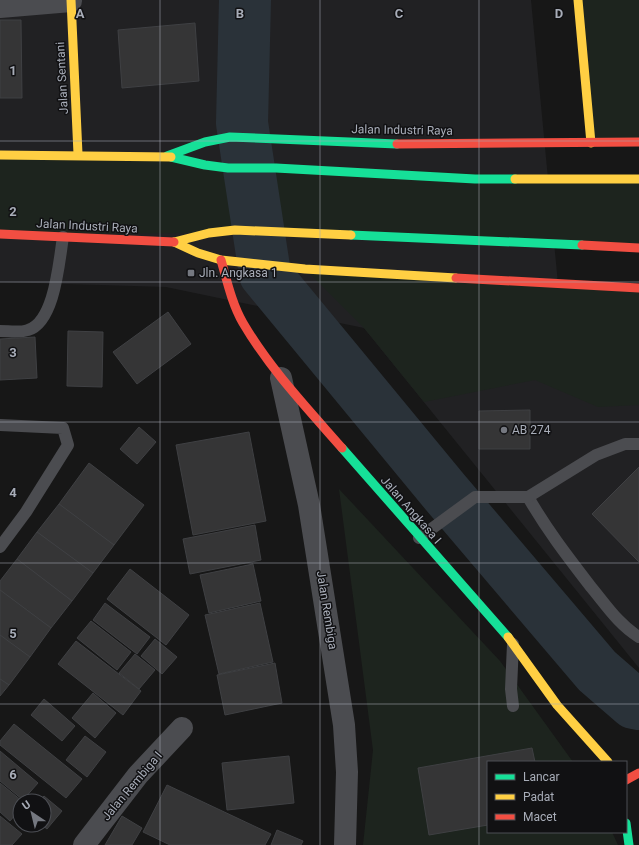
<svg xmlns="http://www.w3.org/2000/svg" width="639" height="845" viewBox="0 0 639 845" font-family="Roboto,sans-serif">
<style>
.built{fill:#212123}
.green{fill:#1d241e}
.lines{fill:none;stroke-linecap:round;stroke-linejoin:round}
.river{stroke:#2a3239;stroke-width:52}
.building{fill:#353536;stroke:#3f4043}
.lane{stroke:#4b4c50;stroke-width:12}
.street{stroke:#4b4c50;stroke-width:22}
.fast{stroke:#16e098;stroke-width:9}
.slow{stroke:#ffcf43;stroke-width:9}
.jam{stroke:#f24e42;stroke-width:9}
.grid{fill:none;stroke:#a8adb8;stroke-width:1;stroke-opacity:0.55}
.poi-dot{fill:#757880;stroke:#111113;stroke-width:1.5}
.labels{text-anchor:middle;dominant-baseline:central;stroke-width:3;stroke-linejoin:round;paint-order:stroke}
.street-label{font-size:12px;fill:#a8adb8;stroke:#111113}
.poi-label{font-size:12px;fill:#a8adb8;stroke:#111113;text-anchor:start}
.grid-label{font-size:13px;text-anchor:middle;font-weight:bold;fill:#a8adb8;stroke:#111113;stroke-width:3;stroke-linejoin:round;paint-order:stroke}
</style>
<rect width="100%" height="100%" fill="#171717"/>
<path class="built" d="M0,0H531L562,326L639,322V668L364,328L166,287L0,282Z"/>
<g class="green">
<path d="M578,0H639V142L591,143Z"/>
<path d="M0,155L639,179V248L201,233L0,234Z"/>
<path d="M305,269L639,288V405L598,407L535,380L424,402L364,328Z"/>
<path d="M339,489L500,661L573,762H488V832H612L618,845H363L373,750Z"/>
</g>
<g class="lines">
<path class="river" d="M245,0L242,123L265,274L444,491L597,671L634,703L639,704"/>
</g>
<g class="building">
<path d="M0,20H21L22,98H0Z"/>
<path d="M195,23L199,81L122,88L118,30Z"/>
<path d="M168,312L191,344L137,384L113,352Z"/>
<path d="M68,331L103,332L102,387L67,386Z"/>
<path d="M35,337L37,378L0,380V339Z"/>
<path d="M530,410V449H479V411Z"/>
<path d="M139,427L156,442L137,464L120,449Z"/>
<path d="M249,432L266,521L193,535L176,445Z"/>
<path d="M89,463L144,505L114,545L59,504Z"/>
<path d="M639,467V562L592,514Z"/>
<path d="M59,504L114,545L93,573L37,532Z"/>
<path d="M255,525L261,560L190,574L183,539Z"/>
<path d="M37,532L93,573L72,601L17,559Z"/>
<path d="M17,559L72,601L51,628L0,590V581Z"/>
<path d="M253,564L261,601L209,613L200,575Z"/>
<path d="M130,569L189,615L166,645L107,599Z"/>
<path d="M0,590L51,628L30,657L0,635Z"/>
<path d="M105,603L150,637L137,654L93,620Z"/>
<path d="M260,603L273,662L219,674L205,615Z"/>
<path d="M91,621L131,652L117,670L77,638Z"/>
<path d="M0,635L30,657L9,685L0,679Z"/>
<path d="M155,639L177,657L162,674L141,656Z"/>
<path d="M76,641L141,691L123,715L58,664Z"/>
<path d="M135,654L155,670L139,689L119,673Z"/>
<path d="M275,663L282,703L225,715L217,675Z"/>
<path d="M0,679L9,685L0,696Z"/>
<path d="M93,693L116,713L95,738L72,718Z"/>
<path d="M44,699L75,726L62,741L31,715Z"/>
<path d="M14,724L82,779L66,798L0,745V741Z"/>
<path d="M85,736L106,752L87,777L66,760Z"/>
<path d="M532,748L535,762H488V825L429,835L418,768Z"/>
<path d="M0,751L38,783L23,800L0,781Z"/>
<path d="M289,756L294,803L227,810L222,763Z"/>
<path d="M0,783L22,801H20V809L10,821L0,812Z"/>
<path d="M167,785L271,834L265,845H170L143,832Z"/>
<path d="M44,796L62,811L47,829L42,825H44V801H39Z"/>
<path d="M0,816L22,834L12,845H0Z"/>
<path d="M122,816L142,828L132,845H105Z"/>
<path d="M277,830L303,841L301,845H271Z"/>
</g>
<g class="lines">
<g class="lane">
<path d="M0,331C9,331 20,333 28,330C55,322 59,261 63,237"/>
<path d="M0,425L63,428L68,445L26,512L0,547"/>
<path d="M528,497C547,530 568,557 591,587C606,605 619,625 639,637"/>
<path d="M419,538L475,497H528L596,455L625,444H639"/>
<path d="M513,644L511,689L513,706"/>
</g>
<g class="street">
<path d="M0,7L71,1"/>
<path d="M281,378L309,505L344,725L347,772L345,845"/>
<path d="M84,845L138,775L182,728"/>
</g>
<g class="fast">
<path d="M167,156L205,142L230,137L397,144"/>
<path d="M171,157L205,165L228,168H276L475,179H515"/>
<path d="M351,235L582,245"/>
<path d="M342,448L508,637"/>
<path d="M626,823L629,845"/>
</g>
<g class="slow">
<path d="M71,0L78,154"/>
<path d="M578,0L591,143"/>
<path d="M0,155L171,157"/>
<path d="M515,179H639"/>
<path d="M174,242L209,233L235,230L351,235"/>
<path d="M174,242L198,253L221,260L305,269L456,278"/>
<path d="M508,637L557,705L608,762"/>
</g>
<g class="jam">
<path d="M397,144L639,142"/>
<path d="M0,234L174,242"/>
<path d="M582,245L639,248"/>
<path d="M221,260C227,281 232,304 243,323C270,369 307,408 342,448"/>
<path d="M456,278L639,288"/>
<path d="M626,780L639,773"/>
</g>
</g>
<path class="grid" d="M160,0V845M320,0V845M479,0V845M0,141H639M0,282H639M0,422H639M0,563H639M0,704H639"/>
<g class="poi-dot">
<rect x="187" y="269" width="8" height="8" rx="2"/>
<circle cx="504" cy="430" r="4"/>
</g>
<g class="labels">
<g class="street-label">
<text transform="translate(62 78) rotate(-93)">Jalan Sentani</text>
<text transform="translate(402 130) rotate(1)">Jalan Industri Raya</text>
<text transform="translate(87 226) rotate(3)">Jalan Industri Raya</text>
<text transform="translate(411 510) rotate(49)">Jalan Angkasa I</text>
<text transform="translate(327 610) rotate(81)">Jalan Rembiga</text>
<text transform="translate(132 786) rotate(-50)">Jalan Rembiga I</text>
</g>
<g class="poi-label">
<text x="199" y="273">Jln. Angkasa 1</text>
<text x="512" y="430">AB 274</text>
</g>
</g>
<g class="grid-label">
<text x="80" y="18">A</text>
<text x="240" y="18">B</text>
<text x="399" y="18">C</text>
<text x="559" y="18">D</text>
<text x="13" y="75">1</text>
<text x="13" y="216">2</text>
<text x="13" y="357">3</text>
<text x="13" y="497">4</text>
<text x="13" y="638">5</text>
<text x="13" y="779">6</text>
</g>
<rect x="487" y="761" width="140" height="72" fill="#111113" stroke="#4d4f55"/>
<rect x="495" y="774" width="20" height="6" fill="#16e098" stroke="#4d4f55"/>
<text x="523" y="781" font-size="12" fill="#a8adb8">Lancar</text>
<rect x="495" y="794" width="20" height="6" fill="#ffcf43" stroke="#4d4f55"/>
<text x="523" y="801" font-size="12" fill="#a8adb8">Padat</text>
<rect x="495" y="814" width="20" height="6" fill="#f24e42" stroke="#4d4f55"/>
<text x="523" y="821" font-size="12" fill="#a8adb8">Macet</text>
<g transform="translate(32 813) rotate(325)"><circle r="19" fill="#111113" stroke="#4d4f55"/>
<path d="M0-3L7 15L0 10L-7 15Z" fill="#757880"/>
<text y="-6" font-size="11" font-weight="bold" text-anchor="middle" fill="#a8adb8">U</text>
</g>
</svg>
